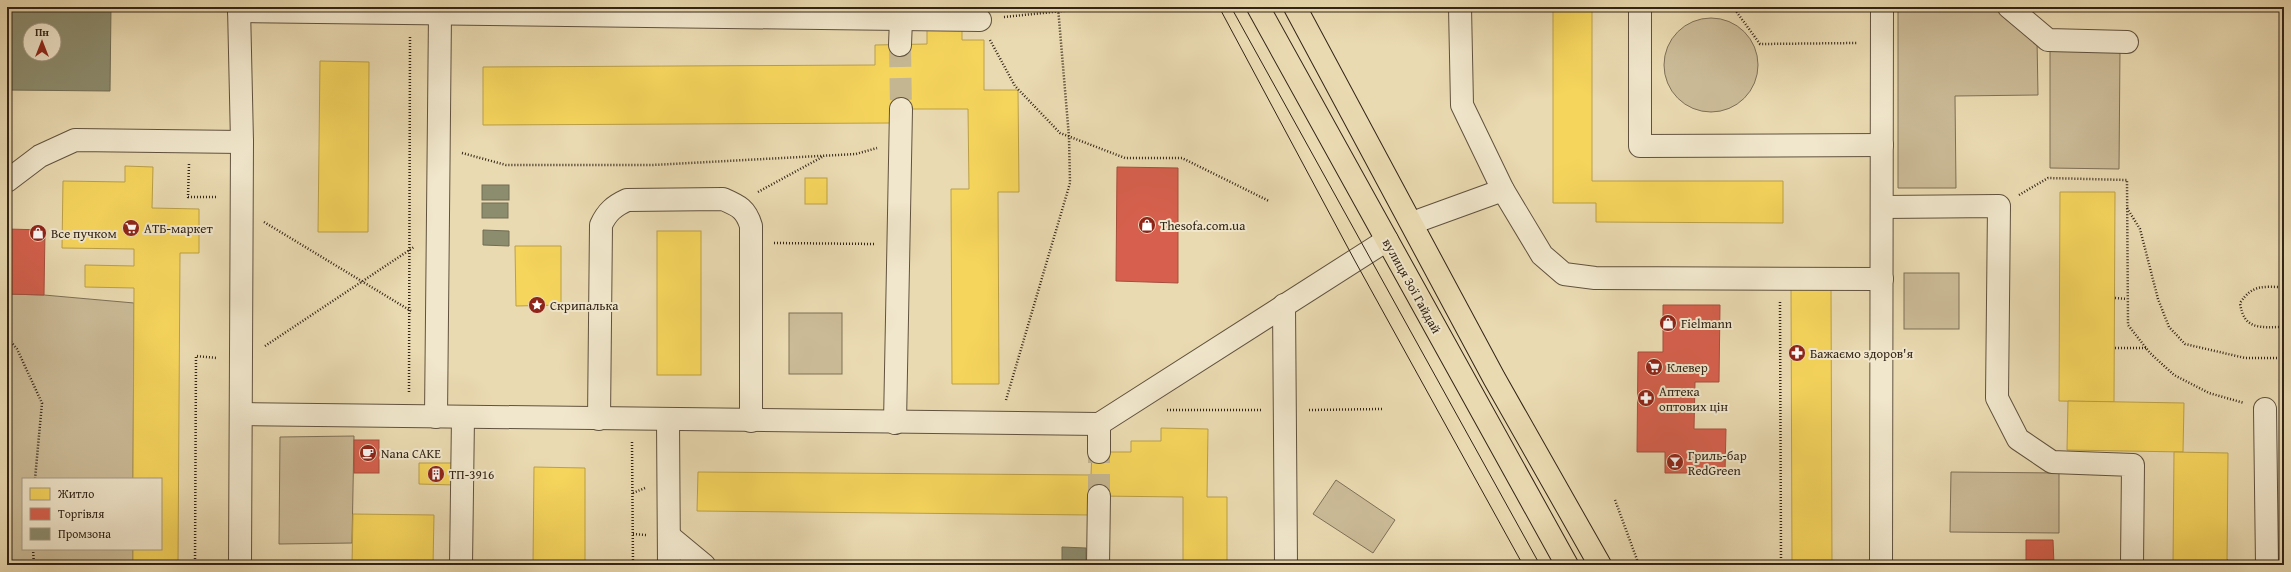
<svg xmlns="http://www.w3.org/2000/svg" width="2291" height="572" viewBox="0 0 2291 572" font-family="'Gentium Book Plus',serif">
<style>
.green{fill:#cbbb97;stroke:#7e7057}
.homes{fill:#f6d55c;stroke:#bba047}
.shops{fill:#d6604d;stroke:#a54e3d}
.industry{fill:#8c8c6e;stroke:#716d54;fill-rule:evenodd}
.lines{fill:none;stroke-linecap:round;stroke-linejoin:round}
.minor-tunnel{stroke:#c5b692;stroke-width:22;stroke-dasharray:22 11;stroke-linecap:butt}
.minor-casing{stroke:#60523e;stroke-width:24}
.major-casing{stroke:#322417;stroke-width:24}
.path{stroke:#322417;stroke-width:2.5;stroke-dasharray:1 2;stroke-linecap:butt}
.minor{stroke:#f1e7cc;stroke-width:22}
.major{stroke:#eadab1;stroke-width:22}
.tram{stroke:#322417;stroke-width:1}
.labels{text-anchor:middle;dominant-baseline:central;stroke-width:4;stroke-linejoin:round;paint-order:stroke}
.poi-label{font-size:13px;fill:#322417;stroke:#f1e7cc;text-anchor:start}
.street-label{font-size:13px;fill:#322417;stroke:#f1e7cc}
</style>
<rect width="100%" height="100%" fill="#eadab1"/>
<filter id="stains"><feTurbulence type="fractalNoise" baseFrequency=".005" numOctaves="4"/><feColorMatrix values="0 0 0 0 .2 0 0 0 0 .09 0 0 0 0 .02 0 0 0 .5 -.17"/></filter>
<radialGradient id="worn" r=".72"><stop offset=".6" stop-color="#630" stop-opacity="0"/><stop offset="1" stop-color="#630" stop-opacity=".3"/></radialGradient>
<g class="green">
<path d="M1898,7H1995L2037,39L2038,95L1955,96L1956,188H1898Z"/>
<circle cx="1711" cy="65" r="47"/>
<path d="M2050,49L2120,50L2119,169L2050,168Z"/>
<rect x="1904" y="273" width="55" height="56"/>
<path d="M7,294L44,295L134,303L133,479H23V549H133V565H7Z"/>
<rect x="789" y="313" width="53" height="61"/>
<path d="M354,436L352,543L279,544L280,437Z"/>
<path d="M1951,472L2059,473V533L1950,532Z"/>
<path d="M1336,480L1395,520L1373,553L1313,514Z"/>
</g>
<g class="homes">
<path d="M1553,7H1592V181H1783V223L1596,222V203H1553Z"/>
<path d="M927,24H962V40H984V90H1018L1019,192H998L999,384H952L951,189H969L968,109H891V123L483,125V67L875,65V45L927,44Z"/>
<path d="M320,61L369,62L368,232H318Z"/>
<path d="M125,166L153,167L152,208L199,209V253H180L178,565H133V549H161V479H133L134,288L85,287V265L134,266V249L62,248L63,181L125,182Z"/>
<rect x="805" y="178" width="22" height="26"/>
<path d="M2060,192H2115L2114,402L2059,401Z"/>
<rect x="657" y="231" width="44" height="144"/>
<path d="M515,246H561V305L516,306Z"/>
<path d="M1791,287H1831L1832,565H1792Z"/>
<path d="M2068,401L2184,403L2183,452L2067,450Z"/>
<path d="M1161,428L1208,429L1207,497H1227V565H1183V497L1099,496L1091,515L697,511L698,472L1091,475L1092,452H1131V441H1161Z"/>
<path d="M2174,452L2228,453L2227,565H2173Z"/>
<path d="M419,463H454V485L419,484Z"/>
<path d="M534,467L585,468V565H533Z"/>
<path d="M353,514L434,515L433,565H352Z"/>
</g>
<g class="shops">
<path d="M1117,167L1178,168V283L1116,281Z"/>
<path d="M7,229L45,230L44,295L7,294Z"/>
<path d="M1663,305H1720L1719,382H1695L1694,429H1726L1725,473H1665V452H1637L1638,352H1663Z"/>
<rect x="354" y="440" width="25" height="33"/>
<path d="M2026,540H2053L2054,565H2026Z"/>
</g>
<g class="industry">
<path d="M7,7H111L110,91L7,90ZM30,30H54V54H30Z"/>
<rect x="482" y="185" width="27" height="15"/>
<rect x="482" y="203" width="26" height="15"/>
<path d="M483,230L509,231V246L483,245Z"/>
<path d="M1062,547L1086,548V565H1062Z"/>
</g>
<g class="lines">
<g class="minor-tunnel">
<path d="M900,45L901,109"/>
<path d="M1099,496V452"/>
</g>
<g class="minor-casing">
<g id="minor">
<path d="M239,7L242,142L240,565"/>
<path d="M1460,7L1462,105L1503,190L1542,255L1564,274L1595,278L1882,279"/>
<path d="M1640,7V146L1882,145"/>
<path d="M2009,7L2048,40L2127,42"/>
<path d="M239,11L980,20"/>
<path d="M900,45L901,19"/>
<path d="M7,181L40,156L75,140L242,142"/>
<path d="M1882,207L1999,206L1997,398L2018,439L2052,462L2133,465L2132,565"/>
<path d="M1412,223L1503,190"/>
<path d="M1284,305L1286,565"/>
<path d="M2265,409L2267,565"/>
<path d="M242,414L1099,424L1387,240"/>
<path d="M436,417L440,13"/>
<path d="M599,419L601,225C607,212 614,206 627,200L723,199C739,206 746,209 751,226V421"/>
<path d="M668,420L669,565"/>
<path d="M895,423L901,109"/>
<path d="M1099,452V424"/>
<path d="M669,536L704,565"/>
<path d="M461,565L463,417"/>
<path d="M1098,565L1099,496"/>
<path d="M1881,565L1882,7"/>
</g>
</g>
<g class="major-casing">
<g id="major">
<path d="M1258,7L1567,565"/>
<path d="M1295,7L1494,378L1600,565"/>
</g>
</g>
<g class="path">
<path d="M1733,7L1760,44L1858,43"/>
<path d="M1004,17L1102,7"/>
<path d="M990,40L1015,86L1060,133L1125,158H1182L1269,201"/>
<path d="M462,153L506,165H653L856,154L877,148"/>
<path d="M189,164L188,197H218"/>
<path d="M758,192L824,156"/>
<path d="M2019,195L2048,178L2127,180L2128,325L2150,353L2174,375L2209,393L2244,403"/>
<path d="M2127,208L2140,229L2158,299L2169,327L2185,344L2245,358H2284"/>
<path d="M264,222L411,311"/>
<path d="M774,243L875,244"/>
<path d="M2284,287C2262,287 2253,284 2240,303C2244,331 2261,327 2284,327"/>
<path d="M2115,298L2127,299"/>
<path d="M1780,302L1781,565"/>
<path d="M7,337L17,349L42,403L35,479"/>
<path d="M265,346L414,247"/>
<path d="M2115,348H2146"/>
<path d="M409,392L410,37"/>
<path d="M1006,400L1070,183L1069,137L1058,7"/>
<path d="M1167,410H1262"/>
<path d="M1309,410L1382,409"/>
<path d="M632,442L633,565"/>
<path d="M633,493L645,488"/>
<path d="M1615,500L1639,565"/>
<path d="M633,534L646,535"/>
<path d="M33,549L34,565"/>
<path d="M2227,561L2244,562"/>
<path d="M195,565L196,356L217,358"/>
</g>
<use href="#minor" class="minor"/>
<use href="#major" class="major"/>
<g class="tram">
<path d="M1219,7L1355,261L1523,565"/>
<path d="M1231,7L1540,565"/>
</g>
</g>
<defs>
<g id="shop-disc" transform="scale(0.9)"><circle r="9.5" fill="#8f2418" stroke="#f1e7cc"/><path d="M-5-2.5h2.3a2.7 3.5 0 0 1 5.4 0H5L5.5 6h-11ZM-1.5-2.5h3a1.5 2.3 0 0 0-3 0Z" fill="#fff"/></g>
<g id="supermarket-disc" transform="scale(0.9)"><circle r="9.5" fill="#8f2418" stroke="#f1e7cc"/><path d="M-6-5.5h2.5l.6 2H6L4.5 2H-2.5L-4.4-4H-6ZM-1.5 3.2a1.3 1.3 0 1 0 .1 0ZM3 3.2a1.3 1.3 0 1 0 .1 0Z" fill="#fff"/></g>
<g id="sight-disc" transform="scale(0.9)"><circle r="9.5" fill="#8f2418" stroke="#f1e7cc"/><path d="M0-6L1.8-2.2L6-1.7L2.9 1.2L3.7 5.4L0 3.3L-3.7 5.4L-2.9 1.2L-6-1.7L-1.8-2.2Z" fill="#fff"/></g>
<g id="pharmacy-disc" transform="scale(0.9)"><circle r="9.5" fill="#8f2418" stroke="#f1e7cc"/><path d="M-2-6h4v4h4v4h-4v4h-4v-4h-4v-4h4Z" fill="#fff"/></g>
<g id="cafe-disc" transform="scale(0.9)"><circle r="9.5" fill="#8f2418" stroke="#f1e7cc"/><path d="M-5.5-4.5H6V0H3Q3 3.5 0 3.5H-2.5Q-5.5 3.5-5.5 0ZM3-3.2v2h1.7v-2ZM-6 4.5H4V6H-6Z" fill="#fff"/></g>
<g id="bar-disc" transform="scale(0.9)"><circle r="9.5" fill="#8f2418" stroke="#f1e7cc"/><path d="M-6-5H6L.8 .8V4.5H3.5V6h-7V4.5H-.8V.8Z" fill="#fff"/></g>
<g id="building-disc" transform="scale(0.9)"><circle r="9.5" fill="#8f2418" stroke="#f1e7cc"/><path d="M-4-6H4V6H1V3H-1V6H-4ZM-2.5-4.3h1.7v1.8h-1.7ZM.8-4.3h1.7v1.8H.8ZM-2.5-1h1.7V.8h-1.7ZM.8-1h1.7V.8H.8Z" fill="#fff"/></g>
</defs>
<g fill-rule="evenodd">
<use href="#shop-disc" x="1147" y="225"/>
<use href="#supermarket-disc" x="131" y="228"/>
<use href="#shop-disc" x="38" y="233"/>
<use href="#sight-disc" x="537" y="305"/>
<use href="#shop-disc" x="1668" y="323"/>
<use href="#pharmacy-disc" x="1797" y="353"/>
<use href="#supermarket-disc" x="1654" y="367"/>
<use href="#pharmacy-disc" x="1646" y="398"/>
<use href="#cafe-disc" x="368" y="453"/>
<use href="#bar-disc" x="1675" y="462"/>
<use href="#building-disc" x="436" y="474"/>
</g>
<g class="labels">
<g class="poi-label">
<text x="1160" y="225">Thesofa.com.ua</text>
<text x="144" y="228">АТБ-маркет</text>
<text x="51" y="233">Все пучком</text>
<text x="550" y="305">Скрипалька</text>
<text x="1681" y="323">Fielmann</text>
<text x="1810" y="353">Бажаємо здоров'я</text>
<text x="1667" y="367">Клевер</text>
<text x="1659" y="391">Аптека<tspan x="1659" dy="15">оптових цін</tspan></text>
<text x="381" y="453">Nana CAKE</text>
<text x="1688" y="455">Гриль-бар<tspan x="1688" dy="15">RedGreen</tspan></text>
<text x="449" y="474">ТП-3916</text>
</g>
<g class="street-label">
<text transform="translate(1412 286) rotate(61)">вулиця Зої Гайдай</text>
</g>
</g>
<rect width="2291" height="572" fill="none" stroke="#eadab1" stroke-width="24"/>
<rect x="8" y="8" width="2275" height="556" fill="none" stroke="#322417" stroke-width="2"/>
<rect x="12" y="12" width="2267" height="548" fill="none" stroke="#322417"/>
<rect x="22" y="478" width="140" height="72" fill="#f1e7cc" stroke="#a59984"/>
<rect x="30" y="488" width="20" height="12" fill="#f6d55c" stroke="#a59984"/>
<text x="58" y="498" font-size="12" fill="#322417">Житло</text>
<rect x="30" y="508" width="20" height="12" fill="#d6604d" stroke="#a59984"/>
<text x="58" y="518" font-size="12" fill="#322417">Торгівля</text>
<rect x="30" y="528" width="20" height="12" fill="#8c8c6e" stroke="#a59984"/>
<text x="58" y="538" font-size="12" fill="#322417">Промзона</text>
<g transform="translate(42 42)"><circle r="19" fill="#f1e7cc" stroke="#a59984"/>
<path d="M0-3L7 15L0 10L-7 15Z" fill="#8f2418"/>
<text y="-6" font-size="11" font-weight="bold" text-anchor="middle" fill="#322417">Пн</text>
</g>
<rect width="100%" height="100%" filter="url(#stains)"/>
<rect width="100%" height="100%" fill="url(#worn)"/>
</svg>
